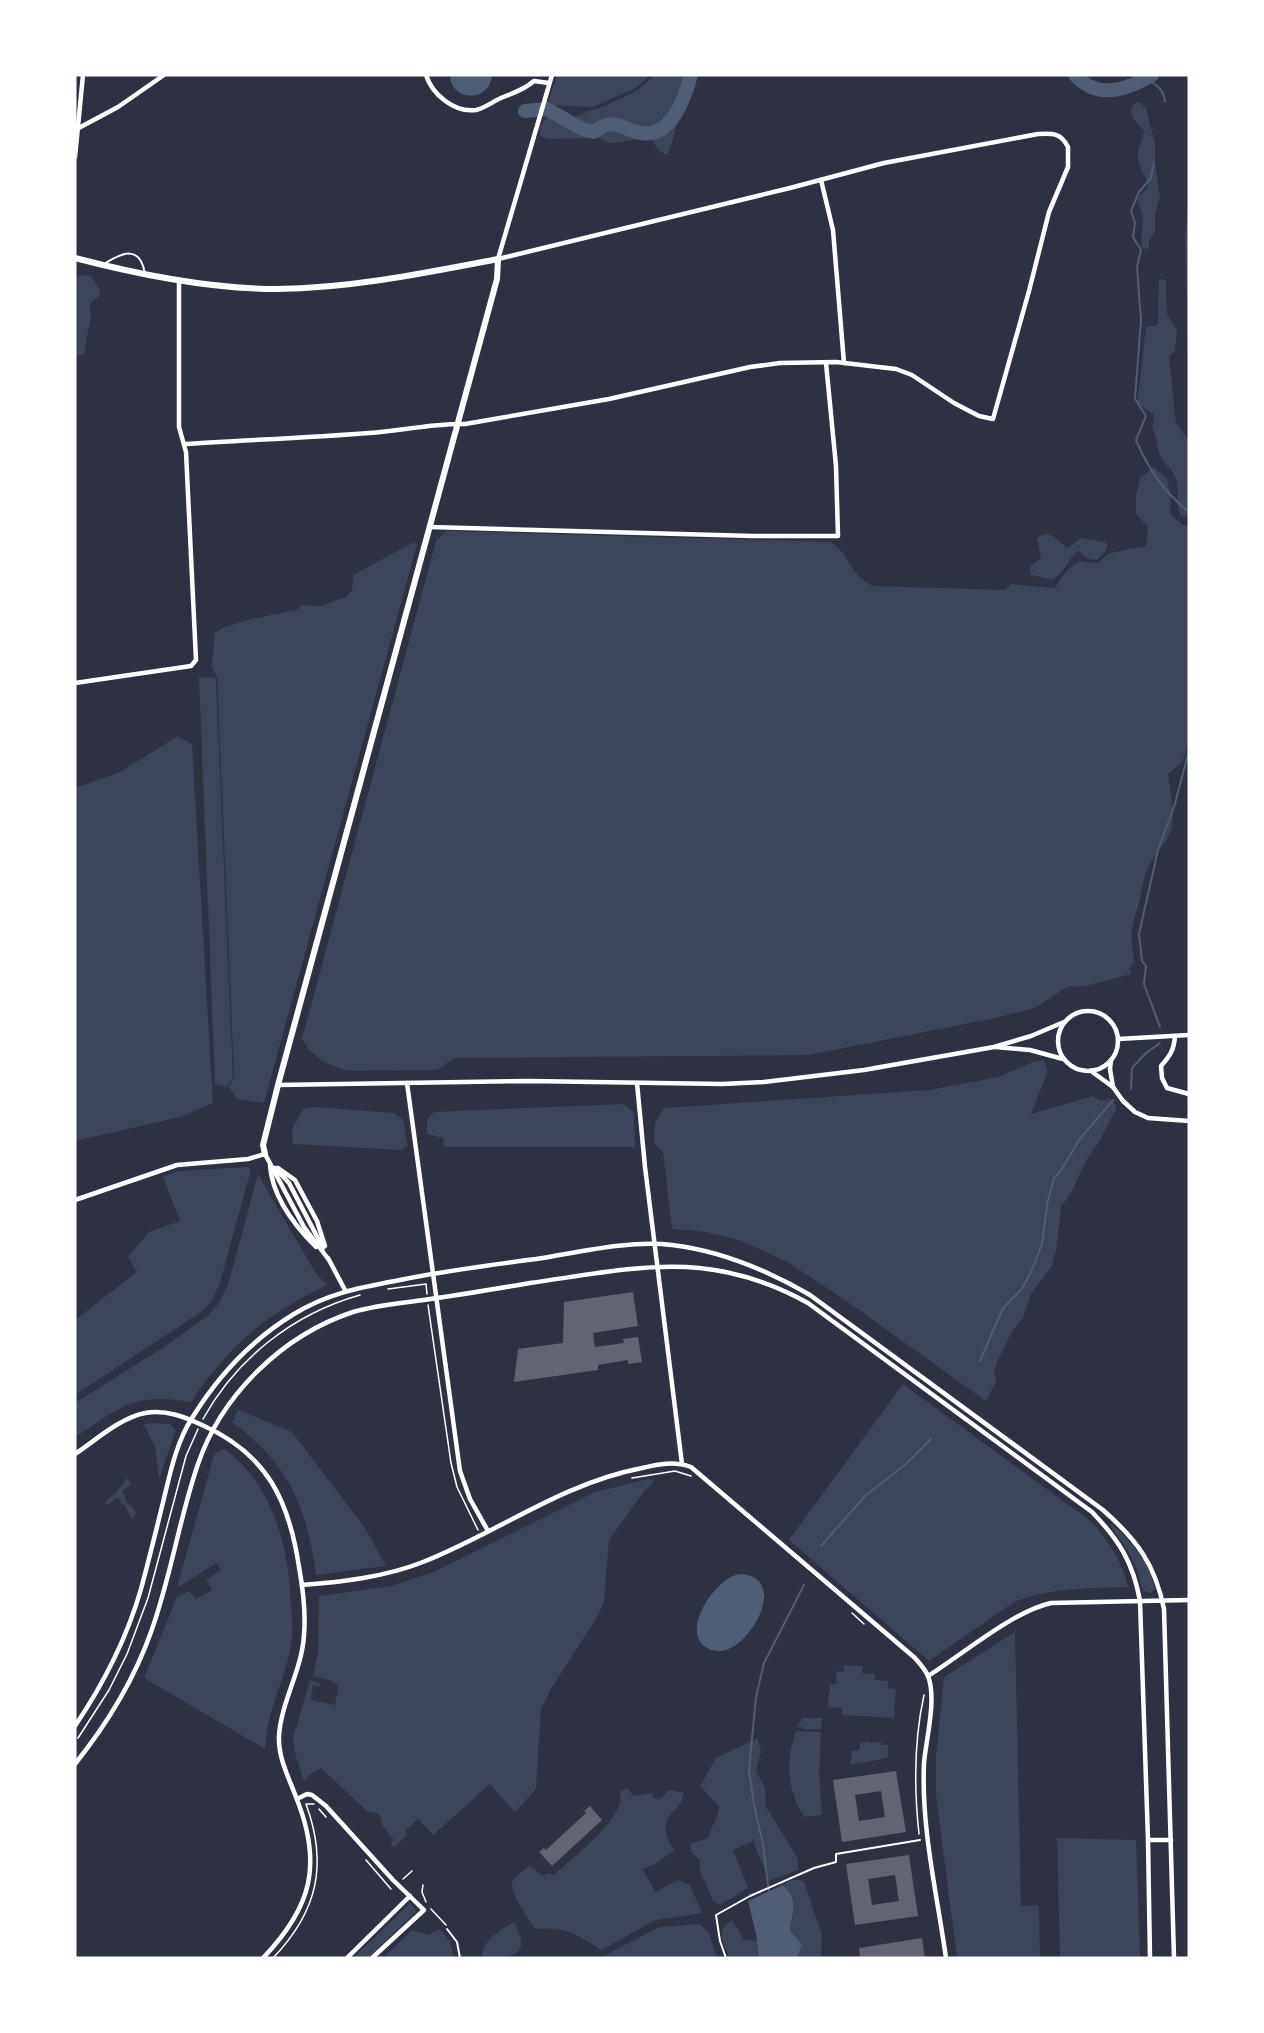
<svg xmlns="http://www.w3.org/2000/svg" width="1264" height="2033" viewBox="0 0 1264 2033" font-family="'Open Sans',sans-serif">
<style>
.green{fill:#3c4559}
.water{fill:#4f5d75}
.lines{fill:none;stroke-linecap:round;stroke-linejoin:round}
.stream{stroke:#4f5d75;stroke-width:2}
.river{stroke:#4f5d75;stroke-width:14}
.building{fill:#626471;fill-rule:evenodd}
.path{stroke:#fff;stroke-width:1.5}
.service{stroke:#fff;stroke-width:2}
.minor{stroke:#fff;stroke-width:4.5}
.tertiary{stroke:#fff;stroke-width:6}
</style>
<rect width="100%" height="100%" fill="#2d3142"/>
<g class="green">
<path d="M557,75H650L636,88L593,107L547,105Z"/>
<path d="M654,75H690L693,77L696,85C691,96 684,106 679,116C674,129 674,143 667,155L659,151L650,137L617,143H608L600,138L549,139L540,136V127L549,113L567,112L573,117C599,108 637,96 654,75Z"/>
<path d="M1140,102L1146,109L1155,143V162L1160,197L1155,214V232L1149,240V249L1141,248L1143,215L1137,199L1148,187C1147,176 1139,170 1138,159C1136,151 1143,140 1144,131L1133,118L1131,110L1135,103Z"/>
<path d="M1189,206V390L1185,234Z"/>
<path d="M82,275L91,276L100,291L99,296L89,305L91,315L84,354L75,356V277Z"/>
<path d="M1159,279L1166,280L1167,314L1177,330L1175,351L1169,356L1176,423L1189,441V517L1181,516C1175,504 1179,491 1176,479C1174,470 1166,467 1162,459C1156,450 1158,438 1152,428L1154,415L1137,403L1146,327L1158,325Z"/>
<path d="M1154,467L1167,479L1171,496L1170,514L1183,525L1189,526V744L1182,762L1168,774C1170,792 1177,815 1170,833C1166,844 1155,853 1150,864C1144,874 1144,883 1141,894C1134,925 1127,928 1135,961L1129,969L1131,974L1086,986L1067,987L1035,1008L995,1018L809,1055L454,1058L437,1070L348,1071L323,1062L308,1049L302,1039L436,541L446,531L831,542C852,556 847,573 873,586L1005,590L1011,584L1055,588L1066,571L1079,561L1097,563L1110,553L1146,546L1148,528L1136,513V495L1140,478Z"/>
<path d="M1045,534L1053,536L1067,548L1081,538L1105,542L1107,546L1106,550L1097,560L1089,559L1078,551L1075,553C1068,562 1063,573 1052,580L1031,575L1030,566L1041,559L1037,538Z"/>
<path d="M414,542L417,545L264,1103L237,1099L229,1087L234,1077L217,677L212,667L215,633L222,628L251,619L296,610L303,605L321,606L346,597L352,590L353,575Z"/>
<path d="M199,677L216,678L233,1077L227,1087L215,1084Z"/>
<path d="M178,736L192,745L213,1103L180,1117L75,1141V788L120,772Z"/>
<path d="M1044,1060L1048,1071L1031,1114L1093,1096L1101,1101L1109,1098L1115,1104L1116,1109L1100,1140L1086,1161L1071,1193L1061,1207L1056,1250L1052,1266L1031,1294L1023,1318L1012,1331L997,1362L994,1372L996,1382L986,1401L845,1300L789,1263L742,1241L706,1232L672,1229L663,1152L654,1144L655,1123L664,1108L929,1090L998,1077L1033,1062Z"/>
<path d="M623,1104L634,1112L635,1147H444L443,1138L427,1134V1120L434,1112Z"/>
<path d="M314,1107L395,1113L403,1120L408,1145L400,1150L293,1144L292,1129L303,1109Z"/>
<path d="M247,1167L251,1169L220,1283L212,1300L204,1310L75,1395V1320L137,1272L128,1257L149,1232L180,1221L163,1176L179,1171Z"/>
<path d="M258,1174L315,1272L327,1285C264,1316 230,1344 191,1402C132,1392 122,1407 75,1437V1403L164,1347L209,1315L219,1303L228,1285Z"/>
<path d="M903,1384L1092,1522C1108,1541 1123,1562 1128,1587C1089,1588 1050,1588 1014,1602L929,1661L789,1540Z"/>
<path d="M238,1410L292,1432L365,1528L386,1566L316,1575C306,1505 290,1466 232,1422Z"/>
<path d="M154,1423L170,1424L176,1430L159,1479L155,1446L143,1424Z"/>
<path d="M225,1449C273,1486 289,1546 291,1605C292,1618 293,1632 291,1646C287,1670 276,1693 270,1717C267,1727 266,1738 265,1749L144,1678L177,1597L189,1591L196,1599L212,1590L206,1580L221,1570L216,1563L179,1587L178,1584L214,1455L220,1450Z"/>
<path d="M127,1478L131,1484L122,1491L129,1506L131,1505L136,1514L132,1519L124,1504L122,1505L118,1497L107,1505L105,1502L115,1494Z"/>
<path d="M648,1479L653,1480L652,1484L645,1490L609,1540L604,1602L597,1617L551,1689L541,1709L536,1789L515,1812L490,1784L433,1835L418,1819L405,1831L408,1835L394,1847L391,1843L394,1840L382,1825C382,1816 377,1811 368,1812L321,1768L308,1776L304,1781L296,1757L293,1738L310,1680L320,1683V1686L313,1685L311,1700L335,1705L338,1686L332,1681L313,1676L318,1654L319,1596L391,1586L436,1571L595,1492Z"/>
<path d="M1111,1524C1131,1540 1150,1563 1155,1589L1151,1593L1143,1591L1136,1568L1129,1553L1110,1525Z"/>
<path d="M1015,1632L1021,1906L1039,1905L1040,1958H957L936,1795V1756L944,1677Z"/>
<path d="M844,1665L863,1666L862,1673L875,1674V1680L888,1681V1688L896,1689L894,1718L842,1715V1708L828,1707L830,1684H836L837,1671L844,1672Z"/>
<path d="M802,1718H822L821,1729H803L802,1727H797Z"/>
<path d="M796,1731L821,1732L819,1772L822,1815L804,1817C787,1790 785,1761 796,1731Z"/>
<path d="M758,1738L761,1752L756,1771L765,1788L766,1807L798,1859V1870L769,1881L753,1841L733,1850L748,1888L720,1905L713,1901L700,1871V1860L692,1853L690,1844L708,1838C711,1826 719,1816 719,1806L700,1786L716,1758Z"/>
<path d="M869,1741L870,1743L881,1742L882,1745H888V1758L850,1765L852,1751L859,1750L860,1743Z"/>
<path d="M628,1788L633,1796L651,1793L654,1798L660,1799L669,1790L684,1793C680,1810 675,1806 668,1818C662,1828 668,1842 675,1850L655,1864L643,1869L655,1892L678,1880L690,1885L702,1913L656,1920L601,1950C578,1934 564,1926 535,1929C530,1920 508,1891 512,1882C515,1876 524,1870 530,1866L543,1876L549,1873L554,1875C572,1858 627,1818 620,1791Z"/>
<path d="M1057,1838L1136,1840L1140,1958H1060Z"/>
<path d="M790,1880H799L804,1882L822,1935L821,1958H797L802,1944L790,1931C793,1911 800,1901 783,1885Z"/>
<path d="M410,1903L417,1911L368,1958H353Z"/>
<path d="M732,1919L744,1940L757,1941L759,1958H730L722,1940V1929Z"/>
<path d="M514,1922C533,1957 511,1958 482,1958C481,1941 500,1930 514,1922Z"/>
<path d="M700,1924L709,1933L717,1958H603L611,1952L660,1927Z"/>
<path d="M439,1929L450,1941L454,1958H383L412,1930L428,1935Z"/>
</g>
<g class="water">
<path d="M450,75H492C490,104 450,101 450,75Z"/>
<path d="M739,1574C794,1576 746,1657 716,1651C673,1643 712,1579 739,1574Z"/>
<path d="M783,1885C800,1901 792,1911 790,1931L802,1944L797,1958H759L756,1934L748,1901Z"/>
</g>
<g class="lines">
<g class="stream">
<path d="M1146,78C1156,85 1164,89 1165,102"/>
<path d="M1154,162L1151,178L1139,192L1131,211L1135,223L1133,237L1141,250L1137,267L1141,320L1135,399L1146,416L1136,440C1148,469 1165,493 1189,512"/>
<path d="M1160,1027L1144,984L1146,966L1142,961L1139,934L1158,850L1174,807L1189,751"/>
<path d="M1131,1089L1132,1068L1146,1053L1160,1043"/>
<path d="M980,1361L1003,1308L1021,1290L1031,1272L1042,1244L1048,1200L1054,1178L1062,1169L1079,1140L1113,1100"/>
<path d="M821,1546L865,1496L906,1464L931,1439"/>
<path d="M769,1893L763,1844L754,1805L749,1770L756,1697L764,1663L804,1585"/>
</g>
<g class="river">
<path d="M1075,75C1097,100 1127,90 1152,75"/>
<path d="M525,111L547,109L582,129L594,132C615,116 620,129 641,133C672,138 685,97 691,75"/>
</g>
</g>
<g class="building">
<path d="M633,1292L638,1326L593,1333L595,1347L624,1343L623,1339L638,1337L642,1362L628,1364V1360L598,1365V1370L514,1382L518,1349L563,1343L564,1302Z"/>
<path d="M896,1771L906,1832L842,1842L833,1780ZM881,1791L885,1817L859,1821L855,1795Z"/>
<path d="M590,1806L602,1820L552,1866L539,1852L544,1848L546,1850L586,1813L584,1811Z"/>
<path d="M909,1855L918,1916L855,1925L846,1864ZM895,1875L899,1901L872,1905L868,1879Z"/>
<path d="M922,1938L925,1958H860L859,1948Z"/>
</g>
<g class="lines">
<g class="path">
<path d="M388,1289L426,1284L427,1294"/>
<path d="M428,1305L451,1463L457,1487L478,1530"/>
<path d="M203,1419C237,1358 293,1314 360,1295"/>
<path d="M632,1478L675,1471L691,1476"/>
<path d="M852,1613L864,1624"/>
<path d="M78,1738L109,1690L127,1654L148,1598L186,1456L198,1429"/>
<path d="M319,1809L326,1817"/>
<path d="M919,1834C914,1788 914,1740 924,1695"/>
<path d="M366,1860L391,1889"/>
<path d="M403,1879L412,1871"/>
<path d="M423,1885L422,1892L426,1902"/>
<path d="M431,1909L446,1925"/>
<path d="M273,1958C318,1911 328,1864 306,1804H314"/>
</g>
<g class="service">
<path d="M104,264C123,252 140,245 145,274"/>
<path d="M447,1929L457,1942L460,1958"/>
<path d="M726,1958L720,1941L716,1915L750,1896L814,1868L836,1862V1854L920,1840"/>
</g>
<g class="minor">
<path d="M426,75C432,94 454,113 476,110C485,108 492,102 501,98C513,93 524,90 534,81L549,83"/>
<path d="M75,130L118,107L164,75"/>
<path d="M75,157L83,75"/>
<path d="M821,180L833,230L844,363"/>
<path d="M498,259L552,75"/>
<path d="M184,444C246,440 307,438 369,433C401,431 433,423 465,424L609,399L750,367L780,363L836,362L896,369L912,375L954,403L979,416L993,419L1029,291L1049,212L1068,167V147C1061,133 1053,133 1038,134L884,163L790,188L498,259"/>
<path d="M430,527L753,536H838L836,466L826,363"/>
<path d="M75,683L191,666L196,660L186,452L179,427V280"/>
<circle cx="1088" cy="1041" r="30"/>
<path d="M1175,1036C1174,1050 1170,1056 1161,1066L1162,1078L1167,1088L1189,1094"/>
<path d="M1118,1039L1189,1035"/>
<path d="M996,1047L1030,1050L1063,1059"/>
<path d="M1111,1060L1110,1069L1113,1087"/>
<path d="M1091,1071L1113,1087L1123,1101L1135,1112L1148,1118L1189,1121"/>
<path d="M407,1083L460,1471L470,1499L488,1531"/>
<path d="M637,1083L645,1167L682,1464"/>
<path d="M278,1085L529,1081L722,1084L764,1082L864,1070L994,1047L1031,1036L1064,1022"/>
<path d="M270,1165C272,1196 295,1226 316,1247"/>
<path d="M275,1168L289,1183L323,1248"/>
<path d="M278,1168L295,1180L317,1221L325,1246"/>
<path d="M75,1200L177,1165L248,1159L265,1154L304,1227L329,1260"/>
<path d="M328,1258L345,1290"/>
<path d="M75,1454C96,1440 120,1418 145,1413C165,1409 185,1417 202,1425C267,1454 289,1500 299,1567C303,1589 306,1613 304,1635C302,1670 281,1702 279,1736C278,1758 289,1778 296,1797C323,1864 312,1907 263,1958"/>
<path d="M302,1585C342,1582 385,1577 423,1562C499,1532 560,1484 642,1468C659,1464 674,1461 691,1467L915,1658C920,1664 925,1669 928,1676C937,1699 926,1739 924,1763C921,1828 937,1894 946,1958"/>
<path d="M928,1676C963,1654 1012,1612 1051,1603L1189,1600"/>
<path d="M75,1726C104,1683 127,1638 141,1589C150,1556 158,1523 166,1490C172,1465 178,1440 192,1418C218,1376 251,1340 294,1314C327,1294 357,1288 395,1281C442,1271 489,1265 536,1259C580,1252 628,1240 672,1245C722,1251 767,1270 810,1295L1103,1510C1137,1540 1155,1564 1164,1609L1174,1958"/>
<path d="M75,1764C107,1724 134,1680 151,1632C171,1577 179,1519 198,1464C222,1394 283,1335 353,1312C376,1305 400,1303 424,1300C459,1295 495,1289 530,1283C636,1268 709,1248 808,1303L1092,1512C1119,1540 1133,1562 1140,1601L1148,1840L1150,1958"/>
<path d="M297,1799L307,1794L312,1795L326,1806L393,1880L424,1910L372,1958"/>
<path d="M1148,1840H1171"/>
<path d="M347,1958L410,1896"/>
</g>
<path class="tertiary" d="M75,258C140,275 210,289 277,289C352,288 425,273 498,259L497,279L278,1085L263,1145L265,1154"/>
</g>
<rect width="1264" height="2033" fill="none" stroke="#ffffff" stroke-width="153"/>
</svg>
